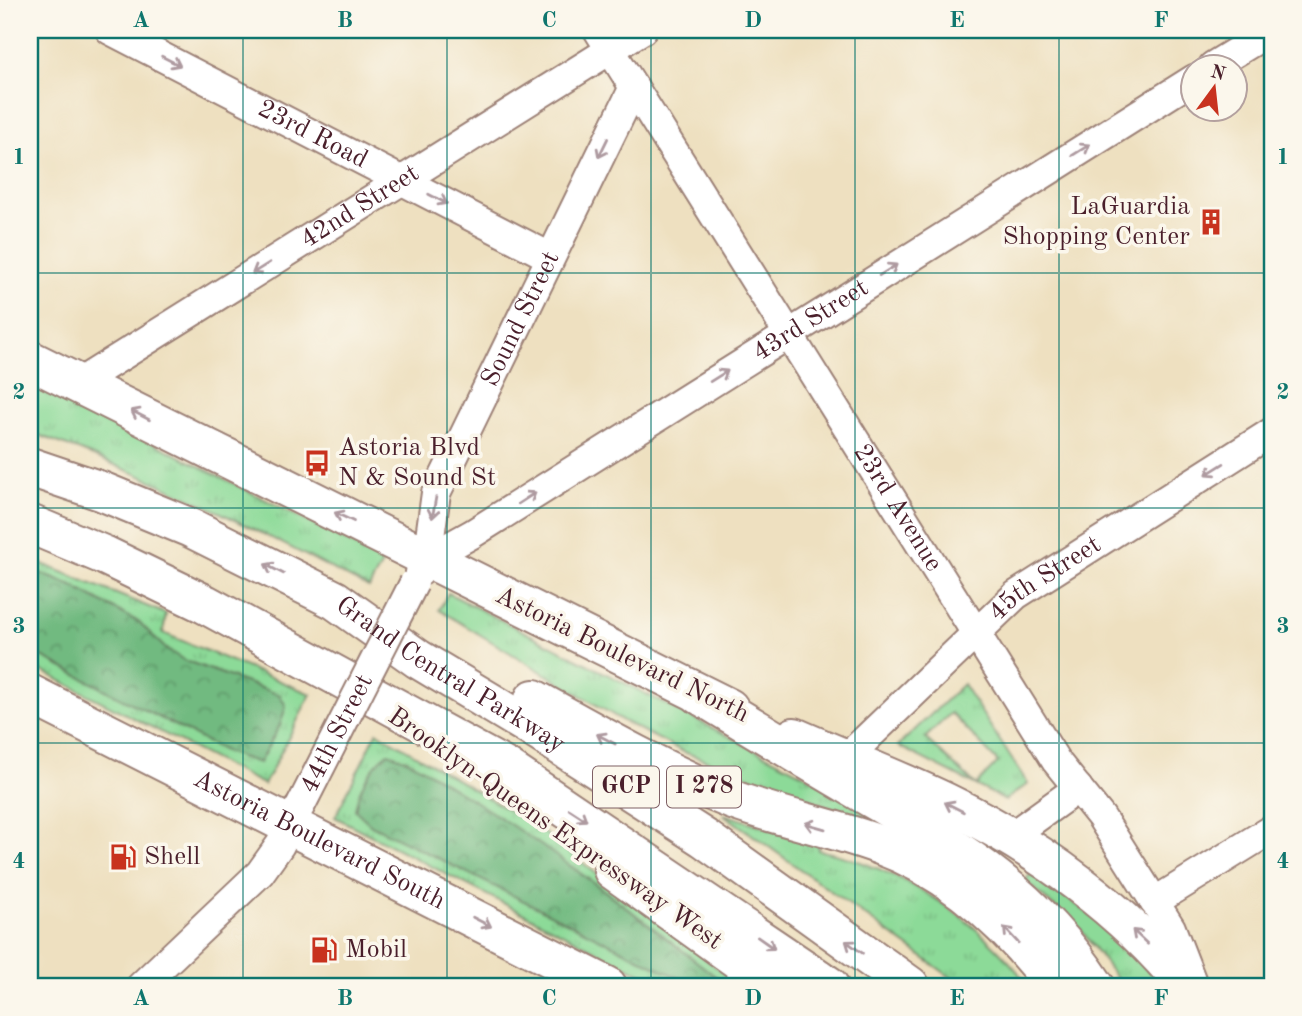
<svg xmlns="http://www.w3.org/2000/svg" width="1302" height="1016" viewBox="0 0 1302 1016" font-family="'Old Standard TT',serif">
<style>
.grass{fill:url(#grass-tufts);stroke:#6b7c62;stroke-width:2;fill-rule:evenodd}
.forest{fill:url(#forest-crowns);stroke:#5e6c56;stroke-width:2}
.lines{fill:none;stroke-linecap:round;stroke-linejoin:round}
.minor-casing{stroke:#9c8076;stroke-width:32}
.secondary-casing{stroke:#9c8076;stroke-width:42}
.motorway-casing{stroke:#9c8076;stroke-width:42}
.minor{stroke:#fff;stroke-width:28}
.secondary{stroke:#fff;stroke-width:38}
.motorway{stroke:#fff;stroke-width:38}
.minor-bridge-casing{stroke:#9c8076;stroke-width:32;stroke-linecap:butt}
.minor-bridge{stroke:#fff;stroke-width:28}
.oneway{stroke:#ae9aa0}
.grid{fill:none;stroke:#0f766e;stroke-width:2;stroke-opacity:0.55}
.labels{text-anchor:middle;dominant-baseline:central;stroke-width:7;stroke-linejoin:round;paint-order:stroke}
.shield{fill:#fbf7ec;stroke:#7f6065;stroke-width:2}
.shield-label{font-size:24px;font-weight:bold;fill:#4a1f2b}
.street-label{font-size:26px;fill:#4a1f2b;stroke:#fbf7ec}
.poi-label{font-size:26px;fill:#4a1f2b;stroke:#fbf7ec;text-anchor:start}
.neatline{fill:none;stroke:#0f766e;stroke-width:2.5}
.grid-label{font-size:23px;text-anchor:middle;font-weight:bold;fill:#0f766e}
</style>
<defs>
<pattern id="grass-tufts" width="24" height="20" patternUnits="userSpaceOnUse" patternTransform="scale(1.75)"><rect width="24" height="20" fill="#8cda98"/><path d="M3 7l-1-3M5 7V3M7 7l1-3M15 17l-1-3M17 17v-4M19 17l1-3" fill="none" stroke="#7abb83"/></pattern>
<pattern id="forest-crowns" width="20" height="18" patternUnits="userSpaceOnUse" patternTransform="scale(1.75)"><rect width="20" height="18" fill="#71ba80"/><path d="M2 6a3 3 0 1 1 6 0M12 15a3 3 0 1 1 6 0" fill="none" stroke="#5f9769"/></pattern>
</defs>
<rect width="100%" height="100%" fill="#fbf7ec"/>
<filter id="ink" filterUnits="userSpaceOnUse"><feTurbulence type="fractalNoise" baseFrequency=".0143" numOctaves="2"/><feDisplacementMap in="SourceGraphic" scale="14" xChannelSelector="R" yChannelSelector="G"/><feConvolveMatrix kernelMatrix="1 2 1 2 8 2 1 2 1" color-interpolation-filters="sRGB"/></filter>
<filter id="wash" filterUnits="userSpaceOnUse"><feTurbulence type="fractalNoise" baseFrequency=".00686" numOctaves="4" result="noise"/><feDisplacementMap in="SourceGraphic" scale="28" xChannelSelector="R" yChannelSelector="G"/><feGaussianBlur stdDeviation="1.57" result="paint"/><feColorMatrix in="noise" values="0 0 0 0 0 0 0 0 0 0 0 0 0 0 0 0 0 1.4 0 .05"/><feComposite in="paint" operator="in"/></filter>
<g filter="url(#wash)">
<rect width="100%" height="100%" fill="#eee0c0"/>
<g class="grass">
<path d="M30,380L384,560L369,588C258,530 148,474 30,432Z"/>
<path d="M30,559L166,614L163,633L311,694L264,785L30,665Z"/>
<path d="M448,593L903,825L868,821L684,752L625,722L439,610Z"/>
<path d="M963,684L1028,784L1005,800L898,746ZM951,713L998,762L976,785L925,738Z"/>
<path d="M377,732L537,827L740,986H665L335,817Z"/>
<path d="M723,814L819,843L818,850C902,868 977,917 1029,986H963Z"/>
<path d="M1032,872L1097,920L1164,986H1122L1081,930L1025,881Z"/>
</g>
<g class="forest">
<path d="M30,569L70,585L139,622L165,648L184,660L280,695L286,706L280,725L259,763L228,753L30,651Z"/>
<path d="M388,753C414,760 439,780 463,794C556,851 642,919 728,986H695L371,825L355,810C359,786 370,768 388,753Z"/>
</g>
</g>
<g filter="url(#ink)">
<g class="lines">
<g class="minor-casing">
<g id="minor">
<path id="s1" d="M110,30L550,257"/>
<path id="s2" d="M598,30L1056,761L1101,817L1171,928L1192,982"/>
<path d="M1213,66L1272,30"/>
<path id="s3" d="M77,384L642,30"/>
<path id="s4" d="M427,559L472,534L1194,79"/>
<path id="s5" d="M420,572L427,559L436,493L634,87"/>
<path id="s6" d="M845,759L1016,595L1272,432"/>
<path d="M1010,837L1078,788"/>
<path d="M1154,902L1272,829"/>
<path d="M141,986L260,873L280,845L298,809"/>
</g>
</g>
<g class="secondary-casing">
<g id="secondary">
<path d="M30,360L729,708"/>
<path id="s7" d="M30,694L607,986"/>
<path d="M794,737C846,760 900,780 951,805C1039,848 1124,910 1186,986"/>
</g>
</g>
<g class="motorway-casing">
<g id="motorway">
<path id="s8" d="M30,467L101,491L191,528L335,600L418,659L533,728L704,838L910,986"/>
<path d="M30,524L106,556L205,604L506,768L829,986"/>
<path d="M700,695C750,725 800,756 851,786C950,845 1029,885 1095,986"/>
<path d="M534,699C599,735 663,772 733,800C781,818 832,827 880,845C952,871 1009,925 1055,986"/>
<path d="M613,870L775,986"/>
</g>
</g>
<use href="#minor" class="minor"/>
<use href="#secondary" class="secondary"/>
<use href="#motorway" class="motorway"/>
<g class="minor-bridge-casing">
<g id="minor-bridge">
<path id="s9" d="M300,807L414,583"/>
</g>
</g>
<use href="#minor-bridge" class="minor-bridge"/>
</g>
<defs><path id="oneway-shaft" d="M-6 0H5M1.5-3L5.5 0L1.5 3" fill="none" stroke-width="1.6" stroke-linecap="round" stroke-linejoin="round" transform="scale(1.75)"/></defs>
<g class="oneway">
<use href="#oneway-shaft" transform="translate(171 61) rotate(27)"/>
<use href="#oneway-shaft" transform="translate(603 148) rotate(116)"/>
<use href="#oneway-shaft" transform="translate(1081 150) rotate(-32)"/>
<use href="#oneway-shaft" transform="translate(438 199) rotate(27)"/>
<use href="#oneway-shaft" transform="translate(261 268) rotate(148)"/>
<use href="#oneway-shaft" transform="translate(888 270) rotate(-32)"/>
<use href="#oneway-shaft" transform="translate(719 376) rotate(-32)"/>
<use href="#oneway-shaft" transform="translate(140 415) rotate(-153)"/>
<use href="#oneway-shaft" transform="translate(1215 469) rotate(148)"/>
<use href="#oneway-shaft" transform="translate(527 498) rotate(-33)"/>
<use href="#oneway-shaft" transform="translate(434 508) rotate(100)"/>
<use href="#oneway-shaft" transform="translate(344 517) rotate(-154)"/>
<use href="#oneway-shaft" transform="translate(274 569) rotate(-153)"/>
<use href="#oneway-shaft" transform="translate(606 739) rotate(-152)"/>
<use href="#oneway-shaft" transform="translate(954 807) rotate(-153)"/>
<use href="#oneway-shaft" transform="translate(578 815) rotate(33)"/>
<use href="#oneway-shaft" transform="translate(815 826) rotate(-164)"/>
<use href="#oneway-shaft" transform="translate(482 922) rotate(27)"/>
<use href="#oneway-shaft" transform="translate(1011 935) rotate(-133)"/>
<use href="#oneway-shaft" transform="translate(1140 937) rotate(-137)"/>
<use href="#oneway-shaft" transform="translate(766 943) rotate(35)"/>
<use href="#oneway-shaft" transform="translate(854 947) rotate(-144)"/>
</g>
</g>
<path class="grid" d="M243,30V986M447,30V986M651,30V986M855,30V986M1059,30V986M30,273H1272M30,508H1272M30,743H1272"/>
<defs>
<g id="building-bare" transform="scale(2.1)"><path d="M-4-6H4V6H1V3H-1V6H-4ZM-2.5-4.3h1.7v1.8h-1.7ZM.8-4.3h1.7v1.8H.8ZM-2.5-1h1.7V.8h-1.7ZM.8-1h1.7V.8H.8Z" fill="#c8321e" stroke="#fbf7ec" stroke-width="2.5" paint-order="stroke"/></g>
<g id="bus-bare" transform="scale(2.1)"><path d="M-5-6H5V4H4V6H2V4H-2V6H-4V4H-5ZM-3.5-4V0h7V-4ZM-3.5 1.2v1.5H-2V1.2ZM2 1.2v1.5H3.5V1.2Z" fill="#c8321e" stroke="#fbf7ec" stroke-width="2.5" paint-order="stroke"/></g>
<g id="fuel-bare" transform="scale(2.1)"><path d="M-5.5-6h7V0h2V4h1.3V-2.5L3-4.5l.8-.8L6-3V5H2.5V1h-1V6h-7ZM-4.2-4.7v3.2H.2V-4.7Z" fill="#c8321e" stroke="#fbf7ec" stroke-width="2.5" paint-order="stroke"/></g>
</defs>
<g fill-rule="evenodd">
<use href="#building-bare" x="1211" y="222"/>
<use href="#bus-bare" x="317" y="463"/>
<use href="#fuel-bare" x="123" y="857"/>
<use href="#fuel-bare" x="324" y="950"/>
</g>
<g class="labels">
<g class="shield">
<rect x="593" y="766.5" width="66" height="41" rx="5"/>
<rect x="667" y="766.5" width="74" height="41" rx="5"/>
</g>
<g class="shield-label">
<text x="626" y="787">GCP</text>
<text x="704" y="787">I 278</text>
</g>
<g class="street-label">
<text stroke="none"><textPath href="#s1" startOffset="228">23rd Road</textPath></text>
<text stroke="none"><textPath href="#s3" startOffset="334">42nd Street</textPath></text>
<text stroke="none"><textPath href="#s4" startOffset="452">43rd Street</textPath></text>
<text stroke="none"><textPath href="#s5" startOffset="275">Sound Street</textPath></text>
<text stroke="none"><textPath href="#s2" startOffset="564">23rd Avenue</textPath></text>
<text stroke="none"><textPath href="#s6" startOffset="270">45th Street</textPath></text>
<text transform="translate(622 655) rotate(26)">Astoria Boulevard North</text>
<text stroke="none"><textPath href="#s8" startOffset="471">Grand Central Parkway</textPath></text>
<text stroke="none"><textPath href="#s9" startOffset="82">44th Street</textPath></text>
<text transform="translate(555 829) rotate(35)">Brooklyn-Queens Expressway West</text>
<text stroke="none"><textPath href="#s7" startOffset="324">Astoria Boulevard South</textPath></text>
</g>
<g class="poi-label">
<text x="1190" y="207" text-anchor="end">LaGuardia<tspan x="1190" dy="30">Shopping Center</tspan></text>
<text x="338" y="448">Astoria Blvd<tspan x="338" dy="30">N &amp; Sound St</tspan></text>
<text x="144" y="857">Shell</text>
<text x="345" y="950">Mobil</text>
</g>
</g>
<rect width="1302" height="1016" fill="none" stroke="#fbf7ec" stroke-width="77"/>
<g transform="translate(1214 88) rotate(15)"><circle r="33" fill="#fbf7ec" stroke="#b4a19f" stroke-width="2"/>
<path d="M0-5L12 26L0 18L-12 26Z" fill="#c8321e"/>
<text y="-10" font-size="19" font-weight="bold" text-anchor="middle" fill="#4a1f2b">N</text>
</g>
<rect x="38" y="38" width="1226" height="940" class="neatline"/>
<g class="grid-label">
<text x="141" y="27">A</text>
<text x="345" y="27">B</text>
<text x="549" y="27">C</text>
<text x="753" y="27">D</text>
<text x="957" y="27">E</text>
<text x="1161" y="27">F</text>
<text x="19" y="164">1</text>
<text x="1283" y="164">1</text>
<text x="19" y="399">2</text>
<text x="1283" y="399">2</text>
<text x="19" y="633">3</text>
<text x="1283" y="633">3</text>
<text x="19" y="868">4</text>
<text x="1283" y="868">4</text>
<text x="141" y="1005">A</text>
<text x="345" y="1005">B</text>
<text x="549" y="1005">C</text>
<text x="753" y="1005">D</text>
<text x="957" y="1005">E</text>
<text x="1161" y="1005">F</text>
</g>
</svg>
